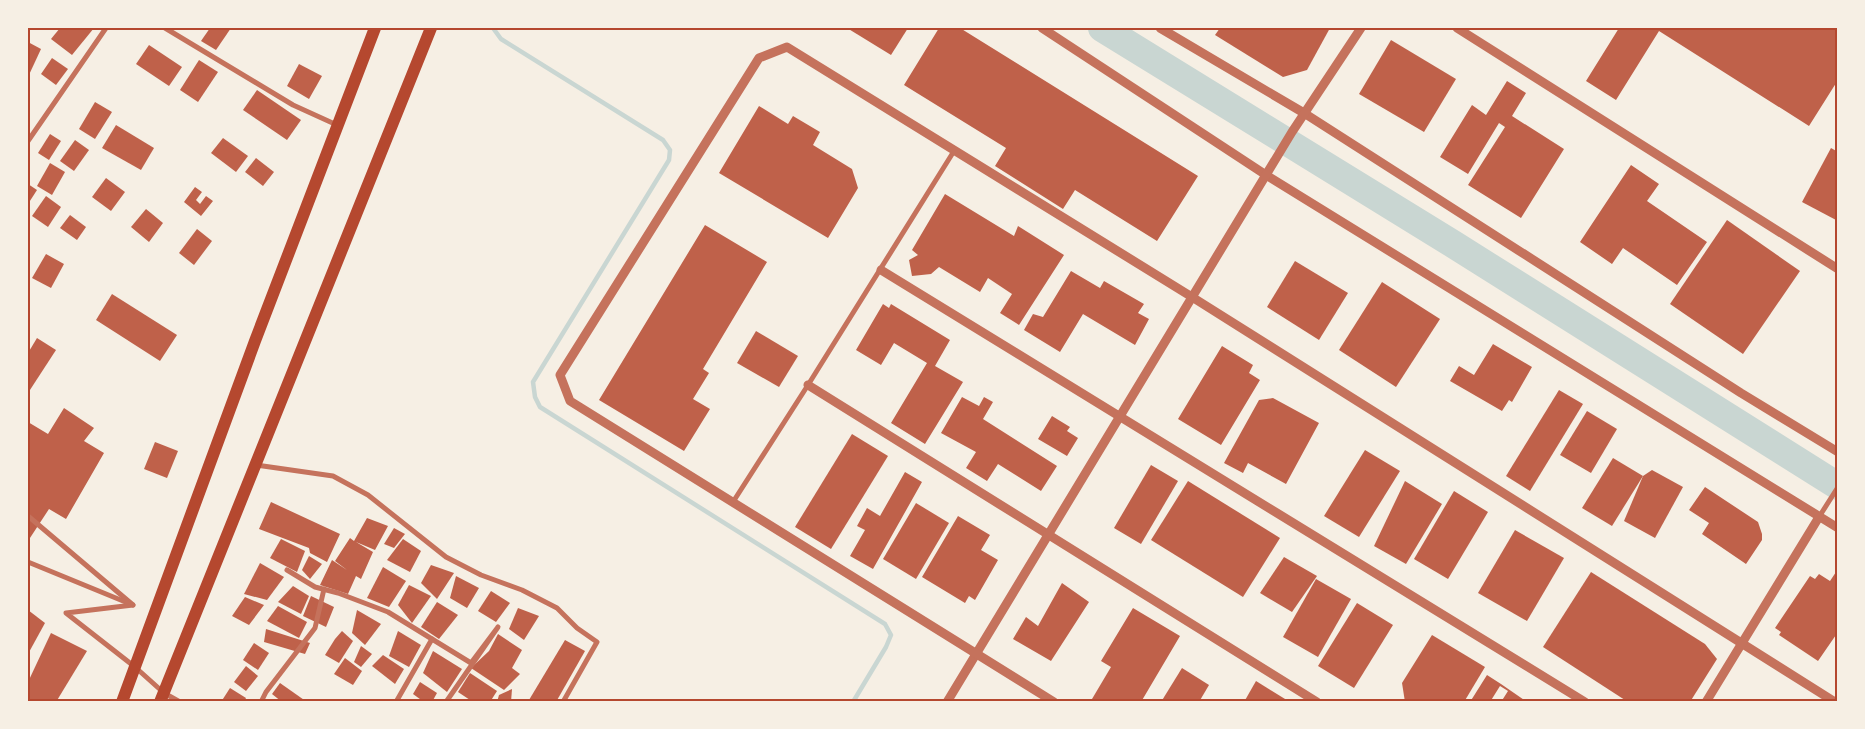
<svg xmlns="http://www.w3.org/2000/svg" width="1865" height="729" viewBox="0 0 1865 729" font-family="Signika,sans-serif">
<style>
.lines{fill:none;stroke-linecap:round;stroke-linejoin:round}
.stream{stroke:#c9d6d2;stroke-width:4.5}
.river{stroke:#c9d6d2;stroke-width:28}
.building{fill:#bf614a}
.minor{stroke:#c5725c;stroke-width:5}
.tertiary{stroke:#c5725c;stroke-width:9}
.trunk{stroke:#b5482f;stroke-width:12}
.neatline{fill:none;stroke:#b5482f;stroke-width:2}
</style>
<rect width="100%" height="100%" fill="#f6efe4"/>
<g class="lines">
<path class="stream" d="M493,28L501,39L663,140L670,150L669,160L533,382L535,397L540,407L885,624L891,635L886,647L853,702"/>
<path class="river" d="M1102,28L1453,244L1838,486"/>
</g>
<g class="building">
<path d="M60,28H94L72,55L51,39Z"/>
<path d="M210,28H231L216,50L201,41Z"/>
<path d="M847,28H908L891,55Z"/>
<path d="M939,28H960L1198,176L1157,241L1075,190L1063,209L995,166L1006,148L904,85Z"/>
<path d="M1220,28H1330L1307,70L1283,77L1215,35Z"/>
<path d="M1619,28H1838V80L1809,126L1659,31L1616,100L1586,81Z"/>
<path d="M1391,40L1456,79L1424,132L1359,94Z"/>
<path d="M28,42L41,49L28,77Z"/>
<path d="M149,45L182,67L169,86L136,64Z"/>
<path d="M52,58L68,69L56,85L41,74Z"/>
<path d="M199,60L218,72L198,102L180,90Z"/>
<path d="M299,64L322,76L309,99L287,86Z"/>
<path d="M1507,81L1526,93L1512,116L1564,149L1521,218L1468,185L1505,127L1499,123L1468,174L1440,157L1472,105L1486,115Z"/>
<path d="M257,90L301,120L287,140L243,110Z"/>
<path d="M95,102L112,112L95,139L79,129Z"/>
<path d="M759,106L788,124L793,116L820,132L813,145L852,169L858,188L828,238L719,173Z"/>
<path d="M116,125L154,148L141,170L102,148Z"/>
<path d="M50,134L61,141L49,160L38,153Z"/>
<path d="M223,138L248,156L236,172L211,153Z"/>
<path d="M75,140L89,150L74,171L60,161Z"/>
<path d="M1831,148L1838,152V217L1836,220L1802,202Z"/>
<path d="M256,158L274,172L263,186L245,172Z"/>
<path d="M50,163L65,172L52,195L37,186Z"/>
<path d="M1631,165L1659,184L1647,201L1707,242L1677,285L1623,248L1612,264L1580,242Z"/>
<path d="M106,178L125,192L111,211L92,197Z"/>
<path d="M28,184L37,190L28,204Z"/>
<path d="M195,187L202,192L196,200L200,204L206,196L213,201L201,216L184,202Z"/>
<path d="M945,194L1014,236L1018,226L1064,255L1019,325L1000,313L1012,294L988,278L980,292L939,267L931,274L912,276L909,260L918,255L912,250Z"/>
<path d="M46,196L61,207L48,227L32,216Z"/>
<path d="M146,209L163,223L149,242L131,227Z"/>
<path d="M70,215L86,227L77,240L60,228Z"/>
<path d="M1727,220L1800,271L1743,354L1670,304Z"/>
<path d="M705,225L767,262L703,369L709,373L693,399L710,409L684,451L599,400Z"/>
<path d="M197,229L212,241L194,265L179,253Z"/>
<path d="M46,254L64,264L51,288L32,278Z"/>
<path d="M1295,261L1348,293L1319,340L1267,307Z"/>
<path d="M1071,271L1100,288L1104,281L1144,304L1138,313L1149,319L1135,345L1083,314L1060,352L1024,330L1033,314L1043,317Z"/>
<path d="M1382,282L1440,319L1396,387L1339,350Z"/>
<path d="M112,294L177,335L160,361L96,320Z"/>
<path d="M883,304L889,308L891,304L950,340L935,366L963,382L925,444L891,423L927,363L894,343L881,365L856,350Z"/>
<path d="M756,331L798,356L779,387L737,363Z"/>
<path d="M37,338L56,350L28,393V353Z"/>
<path d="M1493,344L1532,367L1512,402L1509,400L1502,411L1450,381L1459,366L1474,375Z"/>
<path d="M1222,346L1253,365L1249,373L1260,380L1221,445L1178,419Z"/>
<path d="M1559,390L1583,404L1530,491L1506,476Z"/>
<path d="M962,397L979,406L984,397L993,402L983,419L1057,466L1041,491L998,464L987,481L966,468L976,452L941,433Z"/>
<path d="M1273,398L1319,423L1286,484L1248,463L1243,473L1224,463L1259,400Z"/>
<path d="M64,408L94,428L84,441L104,453L66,519L49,509L28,541V422L48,434Z"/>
<path d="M1587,411L1617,429L1591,473L1560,455Z"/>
<path d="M1052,416L1070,427L1067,431L1078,438L1067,456L1038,439Z"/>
<path d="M852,434L888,456L831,549L795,527Z"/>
<path d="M155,442L178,451L167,478L144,469Z"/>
<path d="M1365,450L1400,471L1359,537L1324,516Z"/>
<path d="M1613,458L1643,476L1612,526L1582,508Z"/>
<path d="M1151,465L1178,481L1141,544L1114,528Z"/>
<path d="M1652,470L1683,487L1655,538L1624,521L1643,476Z"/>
<path d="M905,472L922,482L873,569L850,556L865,530L857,526L867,508L880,516Z"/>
<path d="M1188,481L1280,538L1243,597L1151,540Z"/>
<path d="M1405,481L1442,504L1406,564L1374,546Z"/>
<path d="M1705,487L1758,522L1762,534V540L1746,564L1702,534L1709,523L1689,510Z"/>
<path d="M1454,491L1488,512L1448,579L1414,559Z"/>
<path d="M271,502L340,534L327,562L310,553L309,548L259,529Z"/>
<path d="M916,503L949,523L916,579L883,559Z"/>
<path d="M958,516L990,535L981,550L998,560L975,600L969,596L965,603L922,577Z"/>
<path d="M367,518L388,526L375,550L356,542L373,552L361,579L356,576L348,594L320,585L332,560L347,570L335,561L350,538L354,541Z"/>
<path d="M394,528L405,534L394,548L384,544Z"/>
<path d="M1515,530L1564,558L1527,621L1478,593Z"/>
<path d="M281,539L305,551L297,572L270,558Z"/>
<path d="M403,539L421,551L410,572L387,560Z"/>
<path d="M309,556L322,564L310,579L302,570Z"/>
<path d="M1284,557L1317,576L1292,612L1260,593Z"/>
<path d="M260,563L284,577L267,600L244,594Z"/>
<path d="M431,565L454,573L437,599L421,583Z"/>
<path d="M383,567L406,581L389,607L367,598Z"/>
<path d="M1838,569V632L1818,661L1779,635L1781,632L1775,628L1810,576L1815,579L1819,574L1830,581Z"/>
<path d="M1591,572L1705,644L1717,659L1690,702H1628L1543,647Z"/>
<path d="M456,576L479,588L467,608L450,598Z"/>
<path d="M1316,579L1351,599L1318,657L1283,637Z"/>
<path d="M1062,583L1089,602L1051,661L1013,639L1026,617L1038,626Z"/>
<path d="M409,585L431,596L412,623L398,605Z"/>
<path d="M293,586L309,596L301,614L278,602Z"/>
<path d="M491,591L510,603L496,622L478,611Z"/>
<path d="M311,596L334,607L326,627L303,616Z"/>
<path d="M245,597L264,605L249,625L232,616Z"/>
<path d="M437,602L458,615L439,639L421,627Z"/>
<path d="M1357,603L1393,625L1354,688L1318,666Z"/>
<path d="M278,606L307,622L299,638L267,621Z"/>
<path d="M518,608L539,616L524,640L509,629Z"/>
<path d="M1133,608L1180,636L1141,702H1096L1092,699L1111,667L1101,661Z"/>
<path d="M28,610L45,623L28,654Z"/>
<path d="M357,610L381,624L365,645L352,633Z"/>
<path d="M266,629L310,643L305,654L264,642Z"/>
<path d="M342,631L353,641L339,663L325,655L335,639Z"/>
<path d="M398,631L421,645L409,667L389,656Z"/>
<path d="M51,633L87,651L56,702H28V682Z"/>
<path d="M498,634L522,650L512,668L520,674L504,690L471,668L489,651Z"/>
<path d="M1432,635L1485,667L1464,702H1405L1402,683Z"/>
<path d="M565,640L585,651L556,702L529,700Z"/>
<path d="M254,643L269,653L258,670L243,660Z"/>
<path d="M361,646L372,654L361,667L354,662Z"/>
<path d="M433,651L462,669L447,692L423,673Z"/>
<path d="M383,655L404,669L395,684L372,666Z"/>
<path d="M345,658L362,671L353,685L334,674Z"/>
<path d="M246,666L258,676L246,691L234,682Z"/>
<path d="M1182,668L1209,685L1199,702H1161Z"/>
<path d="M470,673L497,691L490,702H473L458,692Z"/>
<path d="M1487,675L1501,684L1527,702H1501L1508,691L1500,686L1490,702H1470Z"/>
<path d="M1256,681L1290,702H1244Z"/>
<path d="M420,682L437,693L432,702H424L413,694Z"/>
<path d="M280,683L307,702H282L272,694Z"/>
<path d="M230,688L246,698L244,702H221Z"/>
<path d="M512,689L511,702H497L499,695Z"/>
</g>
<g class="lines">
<g class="minor">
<path d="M165,28L293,105L337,125"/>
<path d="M28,141L106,28"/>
<path d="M256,465L333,476L368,495L446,557L481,575L522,590L557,608L577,628L597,642L563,702"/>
<path d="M733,502L808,385L954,151"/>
<path d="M28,516L133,605"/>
<path d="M1819,517L1838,487"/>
<path d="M28,562L128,603"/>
<path d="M287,570L315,587L338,593L388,612L471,663L498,627L446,702"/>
<path d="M133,605L66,613L135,667L164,693L180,702"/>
<path d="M261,702L266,692L315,628L324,589"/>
<path d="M396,702L432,639"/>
</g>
<g class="tertiary">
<path d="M1042,28L1266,175L1838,528"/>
<path d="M1160,28L1304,113L1741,393L1838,452"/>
<path d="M1457,28L1838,269"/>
<path d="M881,270L1585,702"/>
<path d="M808,385L1317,702"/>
<path d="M947,702L1292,132L1361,28"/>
<path d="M1054,702L570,401L560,375L759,58L787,47L1192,297L1835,702"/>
<path d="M1706,702L1819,517"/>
</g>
<g class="trunk">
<path d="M122,702L255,341L375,28"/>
<path d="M160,702L431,28"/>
</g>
</g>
<rect width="1865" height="729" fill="none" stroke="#f6efe4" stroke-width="58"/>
<rect x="29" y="29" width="1807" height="671" class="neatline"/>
</svg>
